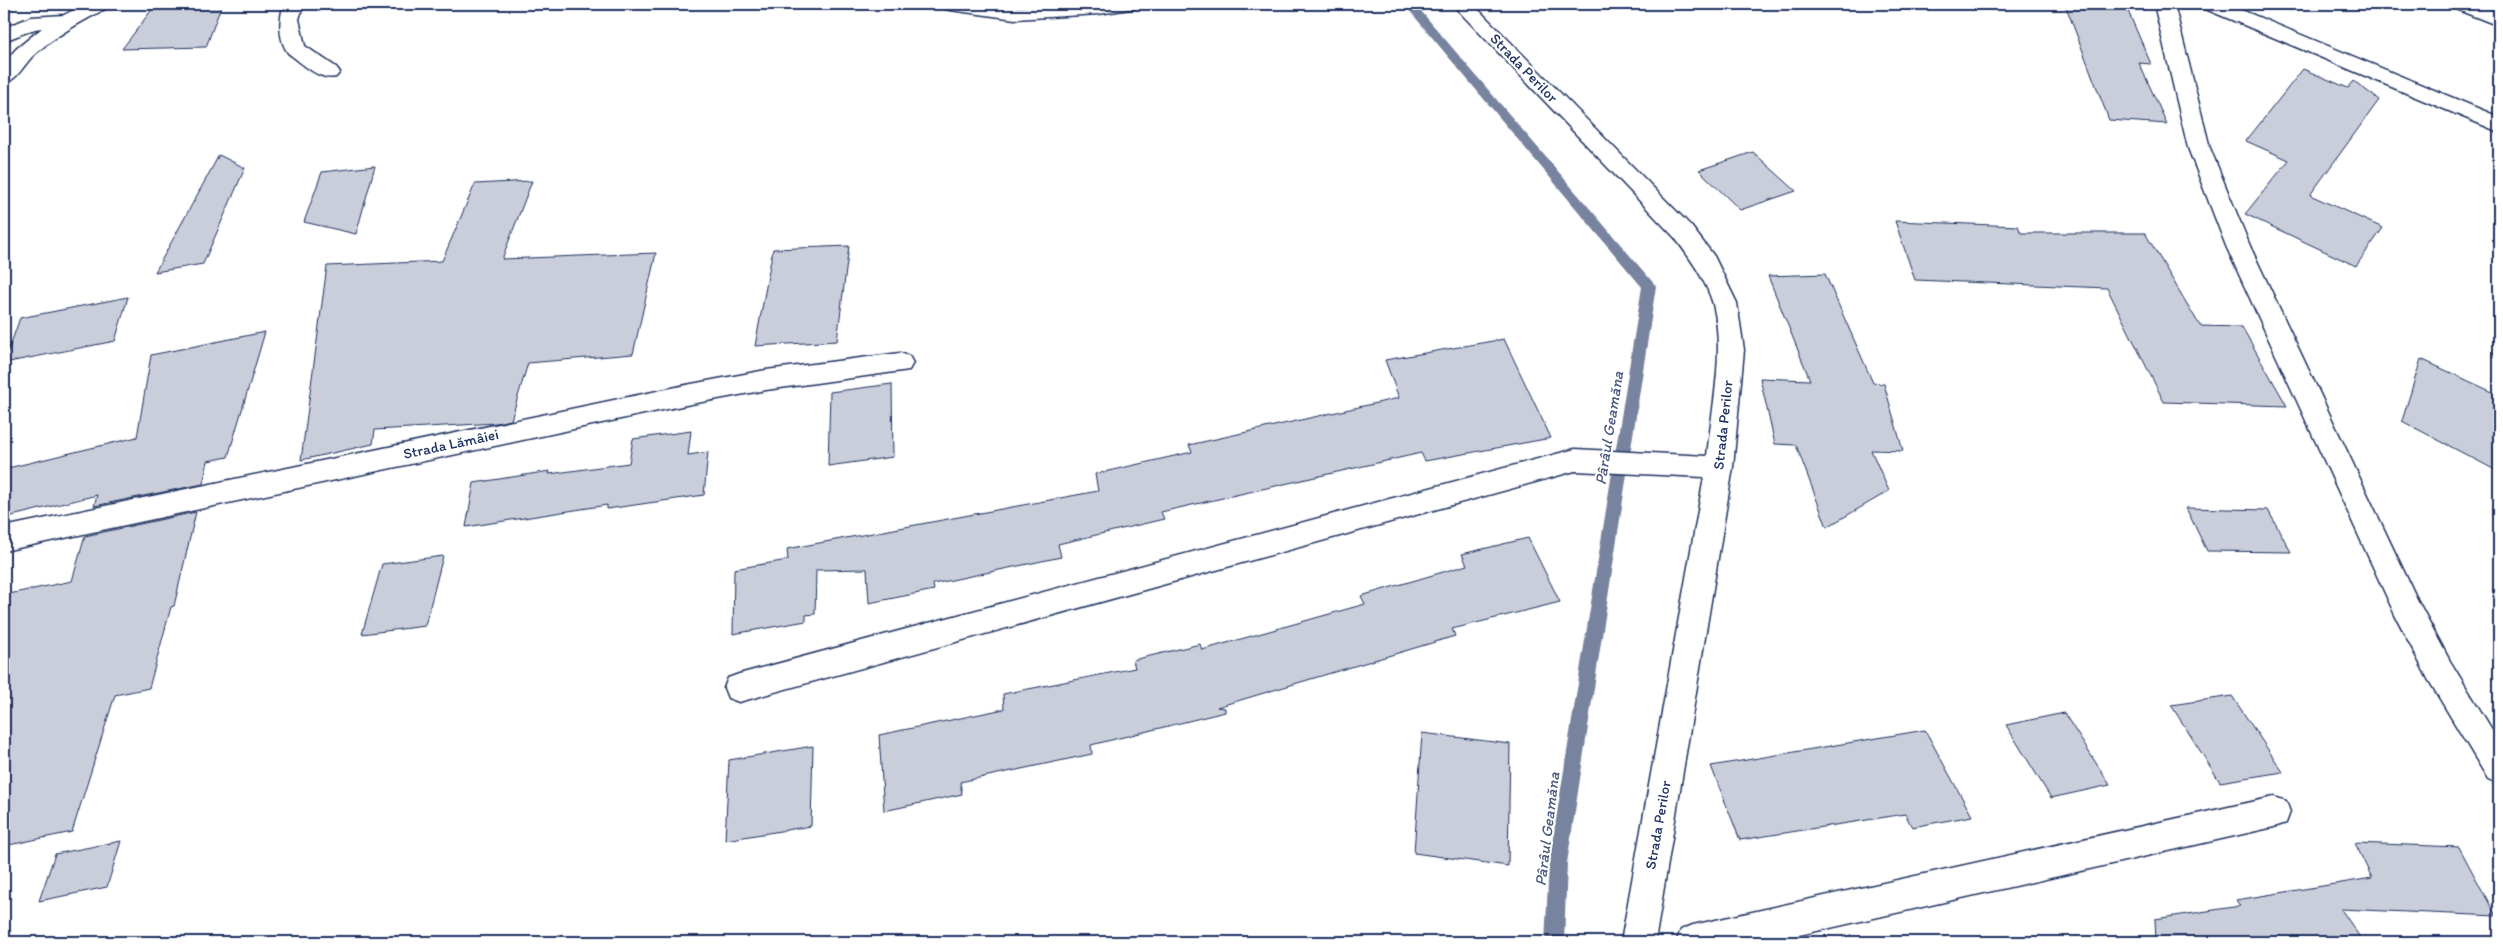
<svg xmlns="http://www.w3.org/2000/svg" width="2503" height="946" viewBox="0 0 2503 946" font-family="Itim,sans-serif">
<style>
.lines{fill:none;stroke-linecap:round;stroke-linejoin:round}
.stream{fill:#77839f;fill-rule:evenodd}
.building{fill:#caceda;stroke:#1b2f5e}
.minor-casing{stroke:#1b2f5e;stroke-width:3}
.minor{fill:#fff;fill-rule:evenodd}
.labels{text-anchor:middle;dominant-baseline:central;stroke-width:4;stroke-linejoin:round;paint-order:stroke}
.street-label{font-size:15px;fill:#1b2f5e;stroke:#fff}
.water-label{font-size:16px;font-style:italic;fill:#49597e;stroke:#fff}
</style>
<rect width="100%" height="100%" fill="#fff"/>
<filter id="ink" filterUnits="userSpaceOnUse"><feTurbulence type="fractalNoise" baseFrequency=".02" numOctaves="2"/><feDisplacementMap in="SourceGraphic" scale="10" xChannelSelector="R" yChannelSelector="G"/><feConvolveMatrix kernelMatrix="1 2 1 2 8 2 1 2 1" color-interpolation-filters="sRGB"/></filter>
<g filter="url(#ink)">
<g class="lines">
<path class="stream" d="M1404,4H1415L1656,286L1567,863L1564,942H1545L1549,863L1642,287Z"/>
</g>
<g class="building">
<path d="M156,4H222L206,47L122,49Z"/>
<path d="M2065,4H2125L2151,64L2139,63L2167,124L2109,120Z"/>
<path d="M2303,69L2348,88L2354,81L2379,100L2310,195L2383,228L2356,266L2245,214L2289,160L2246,141Z"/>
<path d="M1753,152L1796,191L1740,210L1699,170Z"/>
<path d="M219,155L245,168L203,264L155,272Z"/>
<path d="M375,166L356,234L304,222L322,172Z"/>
<path d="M532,181L502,259L656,253L633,354L528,363L511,420L496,423L375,430L373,444L301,460L327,266L442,261L475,184Z"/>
<path d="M1895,221L2018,226L2021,233H2145L2200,326L2242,327L2287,406L2164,402L2107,288L1915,280Z"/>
<path d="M849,246L837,341L755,346L773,249Z"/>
<path d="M1825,274L1873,383L1884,384L1903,451L1871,450L1889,491L1827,527L1796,445L1775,444L1760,378L1810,380L1768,276Z"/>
<path d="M128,297L115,341L4,363L20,318Z"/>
<path d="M265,332L228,457L208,461L203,484L94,506L97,495L4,518V469L137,437L151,355Z"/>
<path d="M1504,339L1551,438L1425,461L1421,453L1161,512L1164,519L1058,544L1061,557L933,584L934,590L869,603L867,569L816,570L815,614L806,615V621L733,634L734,569L788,560L787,549L1098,491L1095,474L1192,452L1189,445L1399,398L1385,360Z"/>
<path d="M2421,359L2499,395V472L2402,421Z"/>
<path d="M892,384L893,457L828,466L830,392Z"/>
<path d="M691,431L688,455L708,452L704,495L607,509V505L466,527L474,483L550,471L549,474L629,463L633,439Z"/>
<path d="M2186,508L2268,510L2291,552L2207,551Z"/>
<path d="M196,512L174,606L171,607L149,688L115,695L72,832L4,846V595L72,581L85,536Z"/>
<path d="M1528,538L1560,602L1452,629L1455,636L1217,707L1225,708V712L1091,745L1092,754L960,782L962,794L884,811L879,735L1004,709L1003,694L1135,668L1133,660L1200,644L1202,650L1365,604L1361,596L1467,565L1462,554Z"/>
<path d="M443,556L425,626L362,634L382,564Z"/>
<path d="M2232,696L2283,772L2220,782L2171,705Z"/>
<path d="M2064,713L2110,785L2051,798L2006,725Z"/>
<path d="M1925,730L1972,816L1912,827L1905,814L1740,840L1711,766Z"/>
<path d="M1422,733L1510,744L1508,866L1414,853Z"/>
<path d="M813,746L811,826L725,840L729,760Z"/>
<path d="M121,841L107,887L39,901L55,854Z"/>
<path d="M2355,843L2459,847L2496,916L2341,909L2363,942H2156L2155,919L2240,906L2236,900L2372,878Z"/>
</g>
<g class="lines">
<g class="minor-casing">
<g id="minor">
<path d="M85,4H110L107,8C81,22 56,35 34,55C24,64 17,81 4,83V63L16,49L42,28L35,29L4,41V28L31,17L64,15Z"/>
<path d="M284,4H304L299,19L305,46L336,67L340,72L336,77C319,81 302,63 288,53C278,39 279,19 284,4Z"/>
<path d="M940,4H992L1015,7L1069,4H1139L1136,8L1099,14L1015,19L950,10L943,8Z"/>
<path d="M1452,4H1473L1691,226L1714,256L1737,303L1744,350L1733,467L1655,942H1621L1704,477L1575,471L739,702L728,698L724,688L728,678L739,674L1575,449L1707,456C1712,407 1725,352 1713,304C1706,280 1689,257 1675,238Z"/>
<path d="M2154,4H2174L2210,148L2250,246L2417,599L2450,661L2499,741V784L2488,779L2428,679L2395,615L2226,246L2188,148Z"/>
<path d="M2200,4H2227L2499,117V132L2203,8Z"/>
<path d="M2450,4H2477L2499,13V26L2453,8Z"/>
<path d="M900,353L909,356L913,363L909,370L766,390L686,405L4,551V527L686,385L766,370Z"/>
<path d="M2274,797L2286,801L2290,812L2286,823L2274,827L1769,942H1676L1681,930L1693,925Z"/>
</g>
</g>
<use href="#minor" class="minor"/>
</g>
</g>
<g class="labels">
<g class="street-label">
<text transform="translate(1524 68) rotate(46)">Strada Perilor</text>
<text transform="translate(1723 425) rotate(-84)">Strada Perilor</text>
<text transform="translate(451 444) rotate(-12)">Strada Lămâiei</text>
<text transform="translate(1658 825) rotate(-80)">Strada Perilor</text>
</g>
<g class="water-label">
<text transform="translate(1609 428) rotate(-81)">Pârâul Geamăna</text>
<text transform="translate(1547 829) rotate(-83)">Pârâul Geamăna</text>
</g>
</g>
<rect width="2503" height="946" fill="none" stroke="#fff" stroke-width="20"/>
<rect x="10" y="10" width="2483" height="926" fill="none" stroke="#1b2f5e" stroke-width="2" filter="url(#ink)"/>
</svg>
